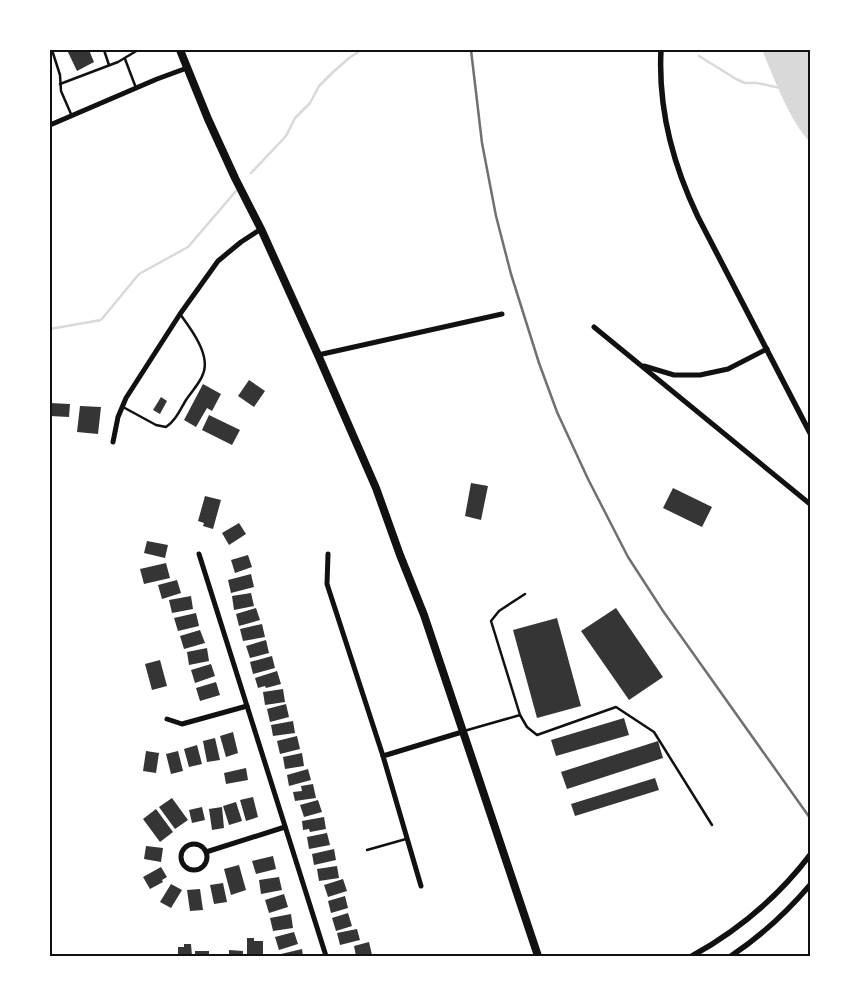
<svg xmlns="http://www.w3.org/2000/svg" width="860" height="1006" viewBox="0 0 860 1006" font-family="Roboto,sans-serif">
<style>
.water{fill:#d9d9d9}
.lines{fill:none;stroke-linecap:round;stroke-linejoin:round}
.stream{stroke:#d9d9d9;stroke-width:2.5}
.building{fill:#353535}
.service{stroke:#111;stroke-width:2.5}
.minor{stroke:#111;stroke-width:5}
.tertiary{stroke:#111;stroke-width:5.5}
.primary{stroke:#111;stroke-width:8}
.rail{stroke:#707070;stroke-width:2.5}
.neatline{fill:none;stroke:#111;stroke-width:2}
</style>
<rect width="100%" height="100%" fill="#fff"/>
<path class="water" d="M762,50H810V142C789,120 774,78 762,50Z"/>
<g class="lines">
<g class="stream">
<path d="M699,56L736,79L745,83H757L780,88"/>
<path d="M251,173L286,136L295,118L310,103L319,86L332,73L349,58L361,50"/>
<path d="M50,329L101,320L139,274L188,247L236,191"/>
</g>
</g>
<g class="building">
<path d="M67,50H89L94,62L77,71Z"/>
<path d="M249,380L265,391L254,407L238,396Z"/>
<path d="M203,384L221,394L212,411L207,408L196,427L184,420Z"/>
<path d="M161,397L167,401L160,414L153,410Z"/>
<path d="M50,403L70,404L69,417L50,416Z"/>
<path d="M80,406L101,407L98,434L77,432Z"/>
<path d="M209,415L240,430L232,445L202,430Z"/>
<path d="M471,483L488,486L481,520L465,516Z"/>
<path d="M673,488L712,507L702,527L663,508Z"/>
<path d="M205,496L221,500L213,529L203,526L204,523L198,521Z"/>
<path d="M239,523L246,534L229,545L222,533Z"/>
<path d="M147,541L168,545L165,558L144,553Z"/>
<path d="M248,555L252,567L235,573L231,560Z"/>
<path d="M166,563L170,578L144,584L140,569Z"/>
<path d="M251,574L254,587L231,593L228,580Z"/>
<path d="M177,580L181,593L162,599L158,585Z"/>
<path d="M251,593L254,606L234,610L232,596Z"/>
<path d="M191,596L193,609L172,613L169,600Z"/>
<path d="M256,608L260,620L239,626L236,614Z"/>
<path d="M616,608L663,677L629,700L581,631Z"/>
<path d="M196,613L199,626L178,631L174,618Z"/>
<path d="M557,618L581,706L537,718L513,630Z"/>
<path d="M262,624L265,637L243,641L240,629Z"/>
<path d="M200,630L205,643L184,649L180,636Z"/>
<path d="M266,640L269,653L250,658L246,646Z"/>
<path d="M207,648L209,661L189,665L187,652Z"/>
<path d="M272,656L275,668L253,674L250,662Z"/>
<path d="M160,660L167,686L152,690L145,664Z"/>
<path d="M211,664L215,676L195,683L191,670Z"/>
<path d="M277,671L281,684L266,688L265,686L258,688L255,678Z"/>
<path d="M216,682L220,695L200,701L196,688Z"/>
<path d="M283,689L285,702L265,705L263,692Z"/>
<path d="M286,704L289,717L270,722L267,709Z"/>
<path d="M624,718L629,735L556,756L551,740Z"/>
<path d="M293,721L295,733L273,736L271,725Z"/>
<path d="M233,732L238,753L226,757L220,736Z"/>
<path d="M297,736L300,749L280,754L277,741Z"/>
<path d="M215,738L220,760L207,762L203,741Z"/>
<path d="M658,741L663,758L567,789L561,772Z"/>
<path d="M197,745L202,764L189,767L184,749Z"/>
<path d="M146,751L159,753L156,773L143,771Z"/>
<path d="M178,751L183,771L171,774L166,754Z"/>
<path d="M302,753L304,766L285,769L283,757Z"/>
<path d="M246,768L248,780L226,784L224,773Z"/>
<path d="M308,769L311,780L289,786L287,775Z"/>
<path d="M655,778L659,790L575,816L571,804Z"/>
<path d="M313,784L316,798L295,801L293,792L302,791L301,786Z"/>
<path d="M253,797L258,817L246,821L240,800Z"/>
<path d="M172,798L188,820L175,829L159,807Z"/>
<path d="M318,800L322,812L304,817L300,805Z"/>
<path d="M236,802L242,821L229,825L223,806Z"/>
<path d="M202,807L205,820L192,823L189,810Z"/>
<path d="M222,807L224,828L212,830L209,809Z"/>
<path d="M156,809L173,832L160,842L143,819Z"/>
<path d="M324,817L326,829L310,832L309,829L303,830L302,821Z"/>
<path d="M327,833L330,845L309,849L307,837Z"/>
<path d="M146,846L163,848L161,862L144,859Z"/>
<path d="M334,849L336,860L314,865L312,854Z"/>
<path d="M273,856L276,869L256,874L252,861Z"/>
<path d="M239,865L246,890L231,895L224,869Z"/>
<path d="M337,866L339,878L319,881L317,869Z"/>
<path d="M161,867L167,877L162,880L163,882L150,889L143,877Z"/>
<path d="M279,877L282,890L261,894L259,880Z"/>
<path d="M343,879L347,891L328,897L324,885Z"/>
<path d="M223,883L227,902L214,904L210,885Z"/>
<path d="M171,884L182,890L171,908L160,902Z"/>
<path d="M200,889L203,910L190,911L187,890Z"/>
<path d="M284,894L288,907L269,913L265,900Z"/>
<path d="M345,896L348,908L331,913L328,901Z"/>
<path d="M348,913L352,926L336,931L332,918Z"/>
<path d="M291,914L293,928L273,931L270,918Z"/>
<path d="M357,929L360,940L340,945L337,933Z"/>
<path d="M294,932L298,944L279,950L275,937Z"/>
<path d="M247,938H254V941H263V956H247Z"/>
<path d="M369,942L372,955L356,956L354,946Z"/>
<path d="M184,944H191L192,956H178V947H184Z"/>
<path d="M302,949L303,956H281V954Z"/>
<path d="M229,950L243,951V956H229Z"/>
<rect x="195" y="951" width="14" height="5"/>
</g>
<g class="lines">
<g class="service">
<path d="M52,50L60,75L61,91L71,114"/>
<path d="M104,50L109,65"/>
<path d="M125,59L136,88"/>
<path d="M60,84L118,62L138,50"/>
<path d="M123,407L156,425L166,427C176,420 180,410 186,400C192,391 200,383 203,374C211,355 191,329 180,314"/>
<path d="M520,715L491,621L499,611L525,594"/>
<path d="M464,731L520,715L527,727L537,735L616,707L654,732L712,825"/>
<path d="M367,850L406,839"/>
</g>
<g class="minor">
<path d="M50,125L157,79L187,68"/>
<path d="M594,327L810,504"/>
<path d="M318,355L502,314"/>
<path d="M644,366L674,375H700L728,369L767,349"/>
<path d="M113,442L118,417L126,398L180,314L218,261L241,242L261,229"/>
<path d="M199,554L326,956"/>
<path d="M328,554L327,584L383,756"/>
<path d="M167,719L182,724L247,706"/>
<circle cx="194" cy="857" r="13"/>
<path d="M206,852L285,827"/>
<path d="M421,886L383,756L462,732"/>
</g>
<g class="tertiary">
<path d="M661,50C658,108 673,165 698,217L810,433"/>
<path d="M692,956C739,930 778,897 810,855"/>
<path d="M731,956C761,936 787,912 810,885"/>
</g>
<path class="primary" d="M180,50L208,119L235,178L261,229L318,355L376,488L400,555L424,615L538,956"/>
<path class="rail" d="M471,50L482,143L496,216L511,274L539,363L557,412L588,479L628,557L663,611L810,818"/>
</g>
<rect width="860" height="1006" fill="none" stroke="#ffffff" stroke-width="102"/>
<rect x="51" y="51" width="758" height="904" class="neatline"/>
</svg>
